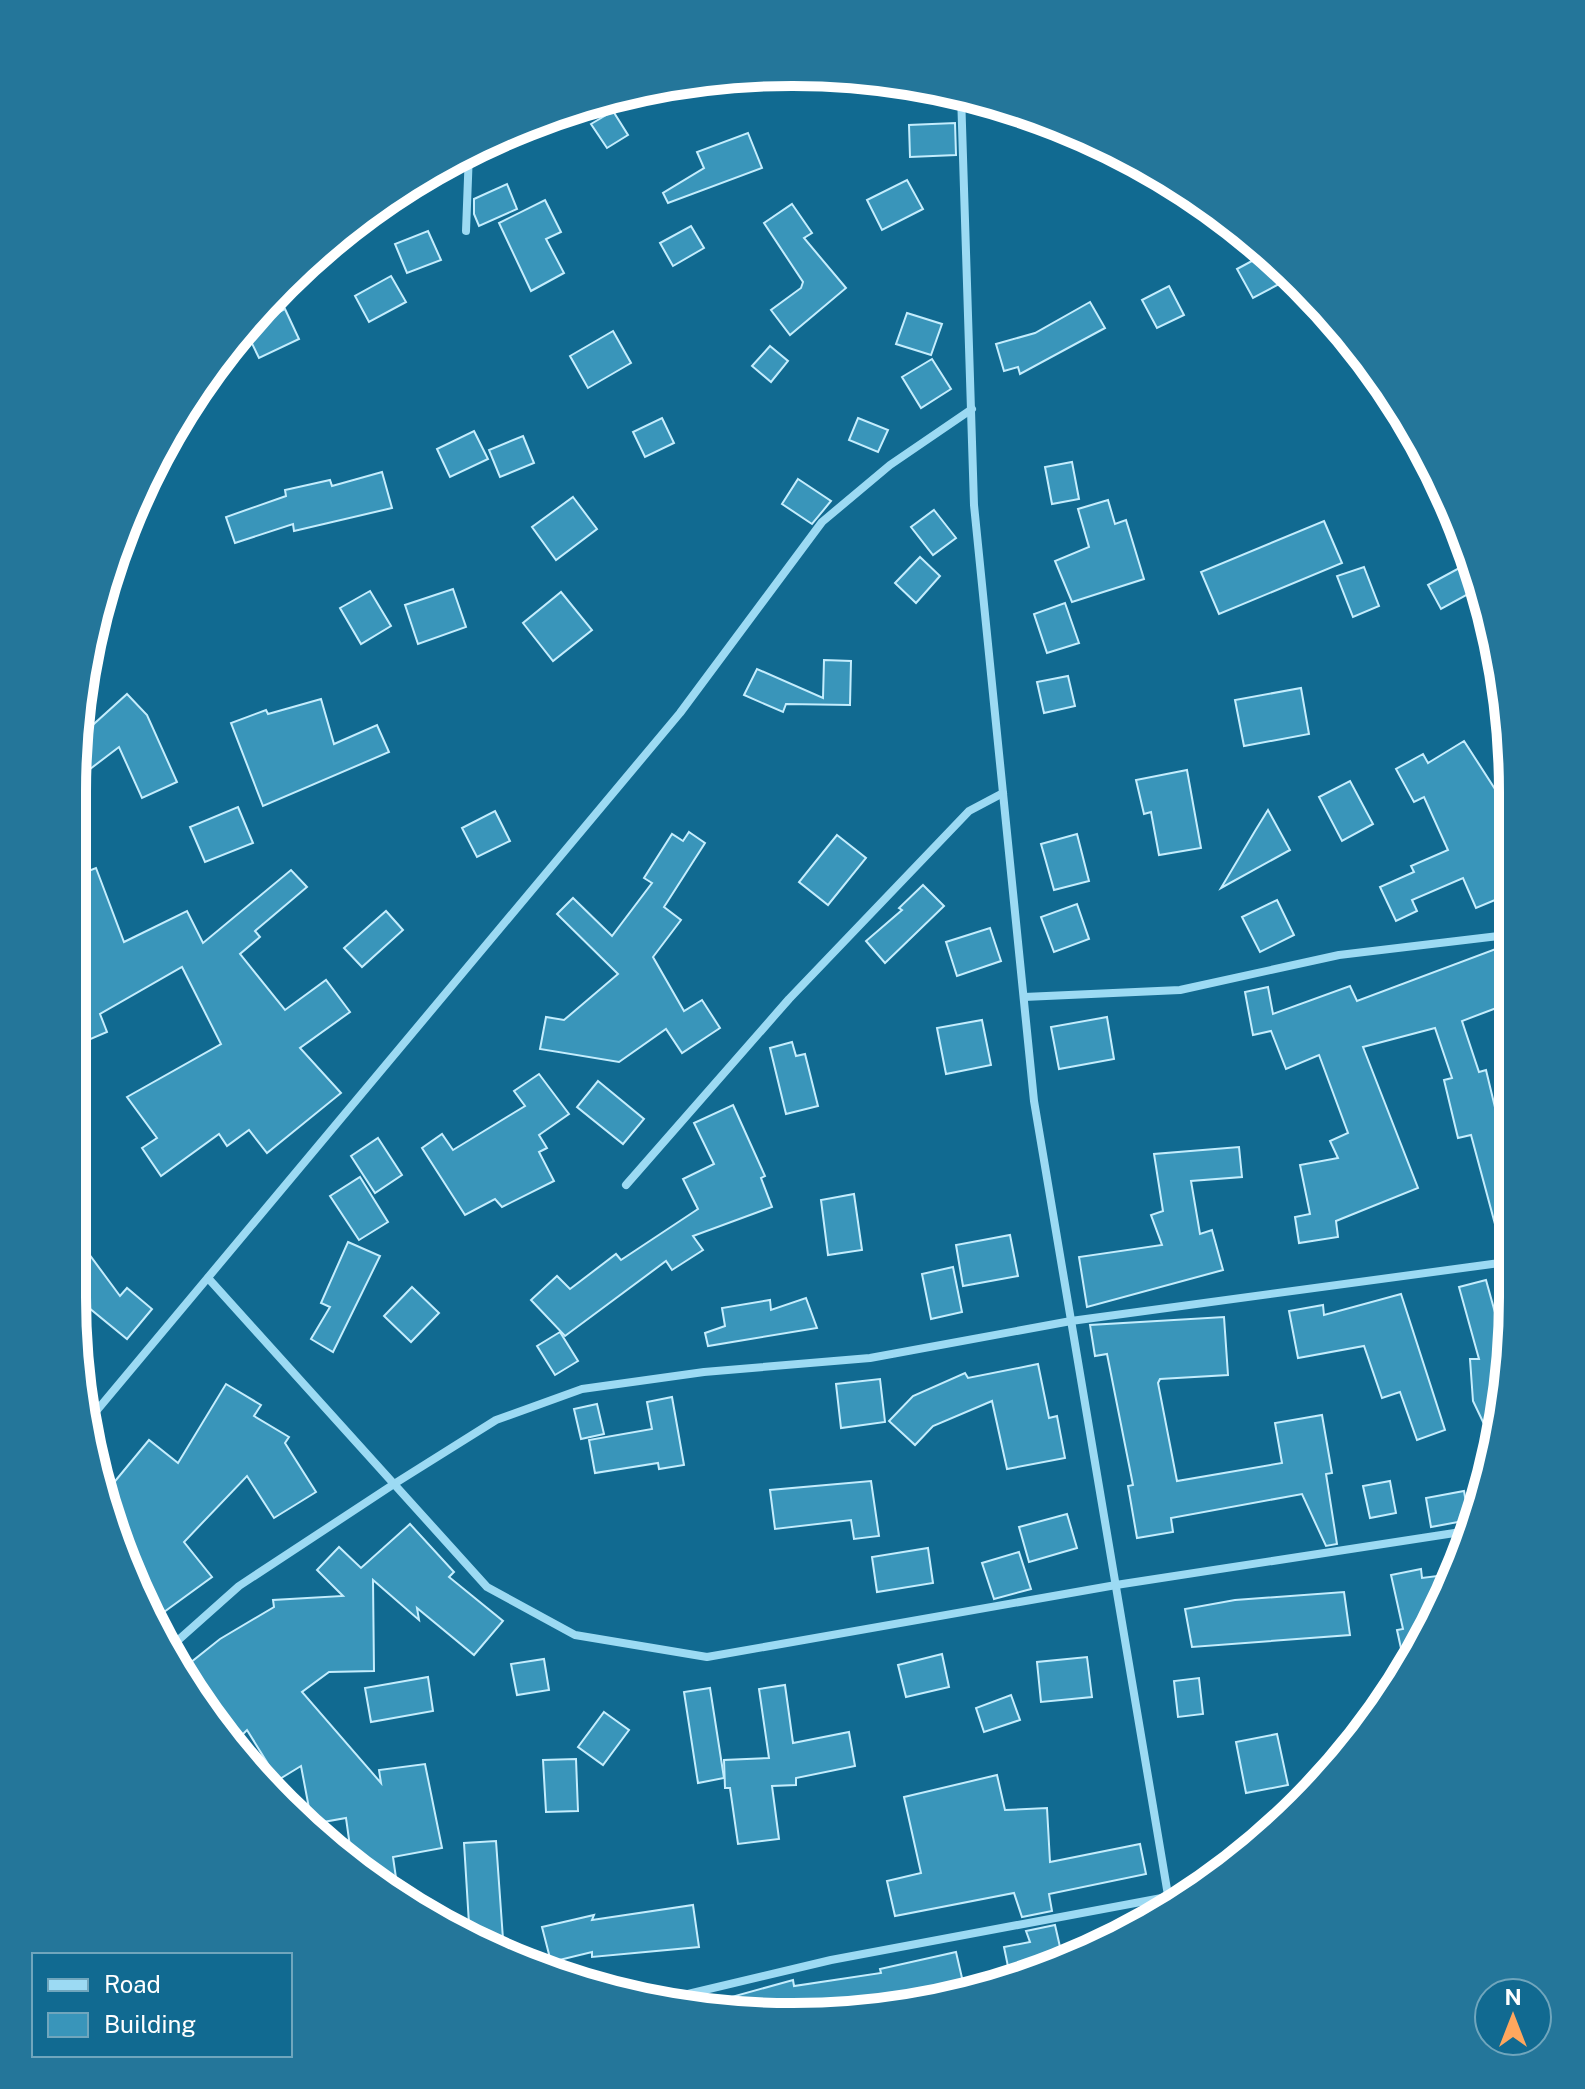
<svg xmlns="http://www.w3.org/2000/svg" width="1585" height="2089" viewBox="0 0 1585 2089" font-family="'Public Sans',sans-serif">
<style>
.building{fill:#3995ba;stroke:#c4edfd;stroke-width:2}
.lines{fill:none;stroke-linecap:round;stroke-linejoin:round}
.minor{stroke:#9cdaf3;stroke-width:8}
.rim{fill:none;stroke:#fff;stroke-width:10}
</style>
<rect width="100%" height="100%" fill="#116a91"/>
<g class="building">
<path d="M613,111L628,135L607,148L591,124Z"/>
<path d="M955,123L956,155L910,157L909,125Z"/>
<path d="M748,133L762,168L668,203L663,193L704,168L697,152Z"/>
<path d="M907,180L923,209L882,230L867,200Z"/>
<path d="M507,184L517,209L479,226L474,214V199Z"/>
<path d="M545,200L561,232L546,239L564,273L531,291L499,223Z"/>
<path d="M792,204L812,233L804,238L846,288L790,335L771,310L801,288L803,282L764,223Z"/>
<path d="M691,226L704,248L673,266L660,243Z"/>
<path d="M428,231L441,260L407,273L395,244Z"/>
<path d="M1263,255L1279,284L1253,298L1237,269Z"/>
<path d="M391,276L406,302L369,322L355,296Z"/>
<path d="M1169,286L1184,315L1157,328L1142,300Z"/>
<path d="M1090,302L1105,328L1020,374L1018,367L1004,371L996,344L1035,333Z"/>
<path d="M285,309L299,339L259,358L246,331Z"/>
<path d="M907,313L942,324L931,355L896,344Z"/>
<path d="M613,331L631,363L588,388L570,356Z"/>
<path d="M770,346L788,361L771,382L752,366Z"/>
<path d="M932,359L951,389L921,408L902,377Z"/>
<path d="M662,418L674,443L645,457L633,432Z"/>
<path d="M858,418L888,430L878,452L849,440Z"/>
<path d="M474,431L488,459L450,477L437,449Z"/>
<path d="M523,436L534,463L500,477L489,450Z"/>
<path d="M1072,462L1079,499L1052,504L1045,467Z"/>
<path d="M382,472L392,508L294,531L293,524L235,543L226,517L286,496L285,490L330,480L332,486Z"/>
<path d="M798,479L831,501L812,524L782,504Z"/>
<path d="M573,497L597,529L556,560L532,527Z"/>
<path d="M1108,500L1115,524L1126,520L1144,579L1072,602L1055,561L1089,547L1078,509Z"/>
<path d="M934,510L956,538L933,555L911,527Z"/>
<path d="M1324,521L1342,563L1219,614L1201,572Z"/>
<path d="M920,557L940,576L916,603L895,583Z"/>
<path d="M1474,560L1481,587L1441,609L1428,585Z"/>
<path d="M1364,567L1379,606L1353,617L1337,576Z"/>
<path d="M453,589L466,627L418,644L405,605Z"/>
<path d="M370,591L391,626L361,644L340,608Z"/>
<path d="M561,592L592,630L553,661L523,623Z"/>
<path d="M1065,603L1079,643L1047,653L1034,614Z"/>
<path d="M824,660L851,661L850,705L786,704L783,712L744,695L757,669L823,698Z"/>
<path d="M1068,676L1075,706L1044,713L1037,682Z"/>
<path d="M1301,688L1309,734L1244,746L1235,700Z"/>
<path d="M127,694L147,715L177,782L142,798L119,747L73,782L74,742Z"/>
<path d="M321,699L334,744L377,725L389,752L263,806L231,723L266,710L268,714Z"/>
<path d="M1464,741L1495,789L1507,784V895L1476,908L1463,878L1412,900L1417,911L1396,921L1380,887L1414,872L1411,866L1448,850L1424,797L1414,802L1396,769L1423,754L1428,763Z"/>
<path d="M1187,770L1201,848L1159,855L1151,812L1144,814L1136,780Z"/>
<path d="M1350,781L1373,824L1342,841L1319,797Z"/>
<path d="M238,807L253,843L205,862L190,827Z"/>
<path d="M1268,810L1290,850L1221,888L1255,831Z"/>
<path d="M495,811L510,841L477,857L462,828Z"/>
<path d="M689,832L705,843L664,907L681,920L653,957L684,1011L702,1000L720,1028L682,1053L666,1029L619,1062L540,1049L546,1017L564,1020L618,974L557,914L573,898L612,936L652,883L644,878L672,834L683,841Z"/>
<path d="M1077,834L1089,881L1054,890L1041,844Z"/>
<path d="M837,835L866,858L828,905L799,882Z"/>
<path d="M96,868L124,942L187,911L203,943L291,870L307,887L255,931L260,937L240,954L285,1010L326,980L350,1012L300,1048L341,1093L267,1153L249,1130L227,1146L219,1134L161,1176L142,1148L157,1138L127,1097L221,1044L182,967L100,1014L107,1032L79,1044L73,1029V938L85,934L73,904V877Z"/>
<path d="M923,885L944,906L885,963L866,941L902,910L899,908Z"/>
<path d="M1277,900L1294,935L1260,952L1242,917Z"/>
<path d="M1077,904L1089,939L1054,952L1041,917Z"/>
<path d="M386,911L403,930L362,967L344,948Z"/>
<path d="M990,928L1001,961L957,976L946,942Z"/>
<path d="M1501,947L1507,964V1004L1462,1021L1479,1072L1486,1070L1500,1128H1497L1507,1163V1238L1499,1239L1471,1135L1458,1138L1444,1080L1452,1078L1435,1028L1363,1047L1418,1188L1336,1221L1338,1237L1299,1243L1295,1217L1310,1214L1300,1165L1338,1158L1330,1141L1348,1133L1319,1055L1286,1069L1271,1031L1253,1035L1245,992L1268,987L1273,1014L1350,986L1357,1001Z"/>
<path d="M1107,1017L1114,1059L1059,1069L1051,1027Z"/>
<path d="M982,1020L991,1065L946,1074L937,1028Z"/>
<path d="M792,1042L796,1056L805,1054L818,1106L786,1114L770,1048Z"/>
<path d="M539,1074L569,1114L539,1135L547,1148L539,1152L554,1181L502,1207L495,1199L465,1215L422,1148L442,1134L453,1150L525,1106L514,1091Z"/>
<path d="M598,1081L644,1119L623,1144L577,1107Z"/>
<path d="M733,1105L765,1176L761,1178L772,1207L693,1236L703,1250L672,1270L666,1261L565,1336L531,1300L557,1276L570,1289L616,1254L621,1260L698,1209L683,1179L714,1164L694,1123Z"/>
<path d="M378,1138L402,1175L375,1193L351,1156Z"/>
<path d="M1239,1147L1242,1177L1191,1181L1200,1234L1212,1230L1223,1270L1087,1307L1079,1257L1162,1245L1151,1215L1163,1211L1154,1154Z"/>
<path d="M360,1177L388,1222L359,1240L330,1196Z"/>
<path d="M854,1194L862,1250L828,1255L821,1200Z"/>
<path d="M72,1231L120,1296L127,1288L152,1309L127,1339L72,1294Z"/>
<path d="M1010,1235L1018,1276L963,1286L956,1245Z"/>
<path d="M348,1242L380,1256L333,1352L311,1339L330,1307L321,1303Z"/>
<path d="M953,1267L962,1312L931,1319L922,1274Z"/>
<path d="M1486,1280L1504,1345L1507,1388L1494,1445L1473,1401L1470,1359H1479L1459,1287Z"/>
<path d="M412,1287L439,1313L411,1342L384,1316Z"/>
<path d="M1401,1294L1445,1430L1417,1440L1400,1392L1382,1398L1364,1346L1298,1358L1289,1311L1323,1305L1324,1315Z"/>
<path d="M806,1298L817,1328L708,1346L705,1333L725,1326L722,1308L770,1300L771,1310Z"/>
<path d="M1224,1317L1228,1375L1160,1379L1158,1383L1177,1481L1282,1463L1275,1423L1322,1415L1332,1473L1326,1474L1337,1544L1326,1546L1302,1494L1171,1518L1173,1532L1137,1538L1128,1486L1133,1485L1107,1354L1095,1356L1090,1325Z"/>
<path d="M560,1332L578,1361L555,1375L537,1346Z"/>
<path d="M1038,1364L1049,1418L1057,1416L1065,1458L1007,1469L992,1401L933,1426L915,1445L889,1421L913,1396L965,1373L968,1378Z"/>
<path d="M880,1379L885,1422L841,1428L836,1384Z"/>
<path d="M226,1384L261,1405L254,1416L289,1437L285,1443L316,1492L274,1518L247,1476L184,1542L212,1577L153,1620L102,1497L149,1440L178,1463Z"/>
<path d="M672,1397L684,1465L659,1469L658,1463L595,1473L589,1440L652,1429L647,1402Z"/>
<path d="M597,1404L604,1434L581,1439L574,1409Z"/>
<path d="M871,1481L879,1536L854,1539L851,1520L775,1529L770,1490Z"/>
<path d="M1390,1481L1396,1513L1370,1518L1363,1486Z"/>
<path d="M1464,1491L1469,1520L1431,1527L1426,1498Z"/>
<path d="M1067,1514L1077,1548L1029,1562L1019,1527Z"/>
<path d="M410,1524L454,1572L449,1577L503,1621L474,1655L417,1608L419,1620L373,1580L374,1671L329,1672L302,1692L381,1783L379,1770L425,1764L442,1848L393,1857L398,1892L352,1861L346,1818L312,1824L301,1766L278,1780L247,1730L238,1739L180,1671L220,1639L274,1607L273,1600L343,1596L317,1570L339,1547L361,1568Z"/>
<path d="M928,1548L933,1583L877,1592L872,1557Z"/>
<path d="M1019,1552L1031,1589L994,1599L982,1563Z"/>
<path d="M1421,1569L1422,1578L1454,1574L1416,1657L1406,1671L1397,1630L1403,1629L1391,1575Z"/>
<path d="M1344,1592L1350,1635L1192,1647L1185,1609L1235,1600Z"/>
<path d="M942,1654L949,1687L906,1697L898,1665Z"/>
<path d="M1087,1657L1092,1697L1041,1702L1037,1662Z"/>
<path d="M544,1659L549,1690L517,1695L511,1664Z"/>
<path d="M428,1677L433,1711L371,1722L365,1688Z"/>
<path d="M1199,1678L1203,1714L1178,1717L1174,1681Z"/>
<path d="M785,1685L793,1743L849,1732L855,1766L796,1778V1785L772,1786L779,1839L738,1844L730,1788H725L724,1760L769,1758L759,1689Z"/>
<path d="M710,1688L724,1778L698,1783L684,1692Z"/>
<path d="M1011,1695L1020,1720L984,1732L976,1708Z"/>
<path d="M604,1712L629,1730L603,1765L578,1747Z"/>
<path d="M1277,1734L1288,1785L1246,1793L1236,1742Z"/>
<path d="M576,1759L578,1811L546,1812L543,1760Z"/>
<path d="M997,1775L1005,1810L1047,1808L1050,1862L1140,1844L1146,1874L1049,1894L1052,1911L1022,1917L1014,1893L895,1916L887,1881L921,1873L904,1797Z"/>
<path d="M496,1841L504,1953L470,1940L464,1843Z"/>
<path d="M693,1905L699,1947L592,1957V1952L551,1962L542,1927L594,1915L592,1920Z"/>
<path d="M1055,1925L1063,1960L1011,1981L1004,1947L1030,1942L1026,1931Z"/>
<path d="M956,1952L965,1991L839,2015L710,2007V2003L793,1980L794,1986L881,1973L880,1969Z"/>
</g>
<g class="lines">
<g class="minor">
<path d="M961,94L974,505L1034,1101L1170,1907"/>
<path d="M466,231L469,152"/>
<path d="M1024,997L1180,990L1339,955L1507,935"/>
<path d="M626,1185L789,999L969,811L1003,793"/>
<path d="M208,1278L487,1587L575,1635L707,1657L1116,1585L1474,1530"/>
<path d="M88,1421L680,713L822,522L890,465L972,409"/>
<path d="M166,1651L239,1586L394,1484L496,1420L582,1389L704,1372L870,1358L1071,1321L1507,1262"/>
<path d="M650,2003L831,1960L1199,1891"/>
</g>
</g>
<path d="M0 0H1585V2089H0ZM792 86H793A706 706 0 0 1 1499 792V1297A706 706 0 0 1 793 2003H792A706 706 0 0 1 86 1297V792A706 706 0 0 1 792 86Z" fill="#24769a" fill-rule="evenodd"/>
<path class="rim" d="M792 86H793A706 706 0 0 1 1499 792V1297A706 706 0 0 1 793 2003H792A706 706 0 0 1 86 1297V792A706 706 0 0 1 792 86Z"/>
<rect x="32" y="1953" width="260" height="104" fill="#116a91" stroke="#70a6bd" stroke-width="2"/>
<rect x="48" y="1979" width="40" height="12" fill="#9cdaf3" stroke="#70a6bd" stroke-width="2"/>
<text x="104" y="1993" font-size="24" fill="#ffffff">Road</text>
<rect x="48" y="2013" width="40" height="24" fill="#3995ba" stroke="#70a6bd" stroke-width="2"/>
<text x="104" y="2033" font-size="24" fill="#ffffff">Building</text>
<g transform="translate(1513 2017)"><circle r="38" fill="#116a91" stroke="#70a6bd" stroke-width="2"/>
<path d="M0-6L14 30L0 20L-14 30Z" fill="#ffa75e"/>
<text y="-12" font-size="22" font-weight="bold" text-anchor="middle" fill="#ffffff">N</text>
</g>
</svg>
